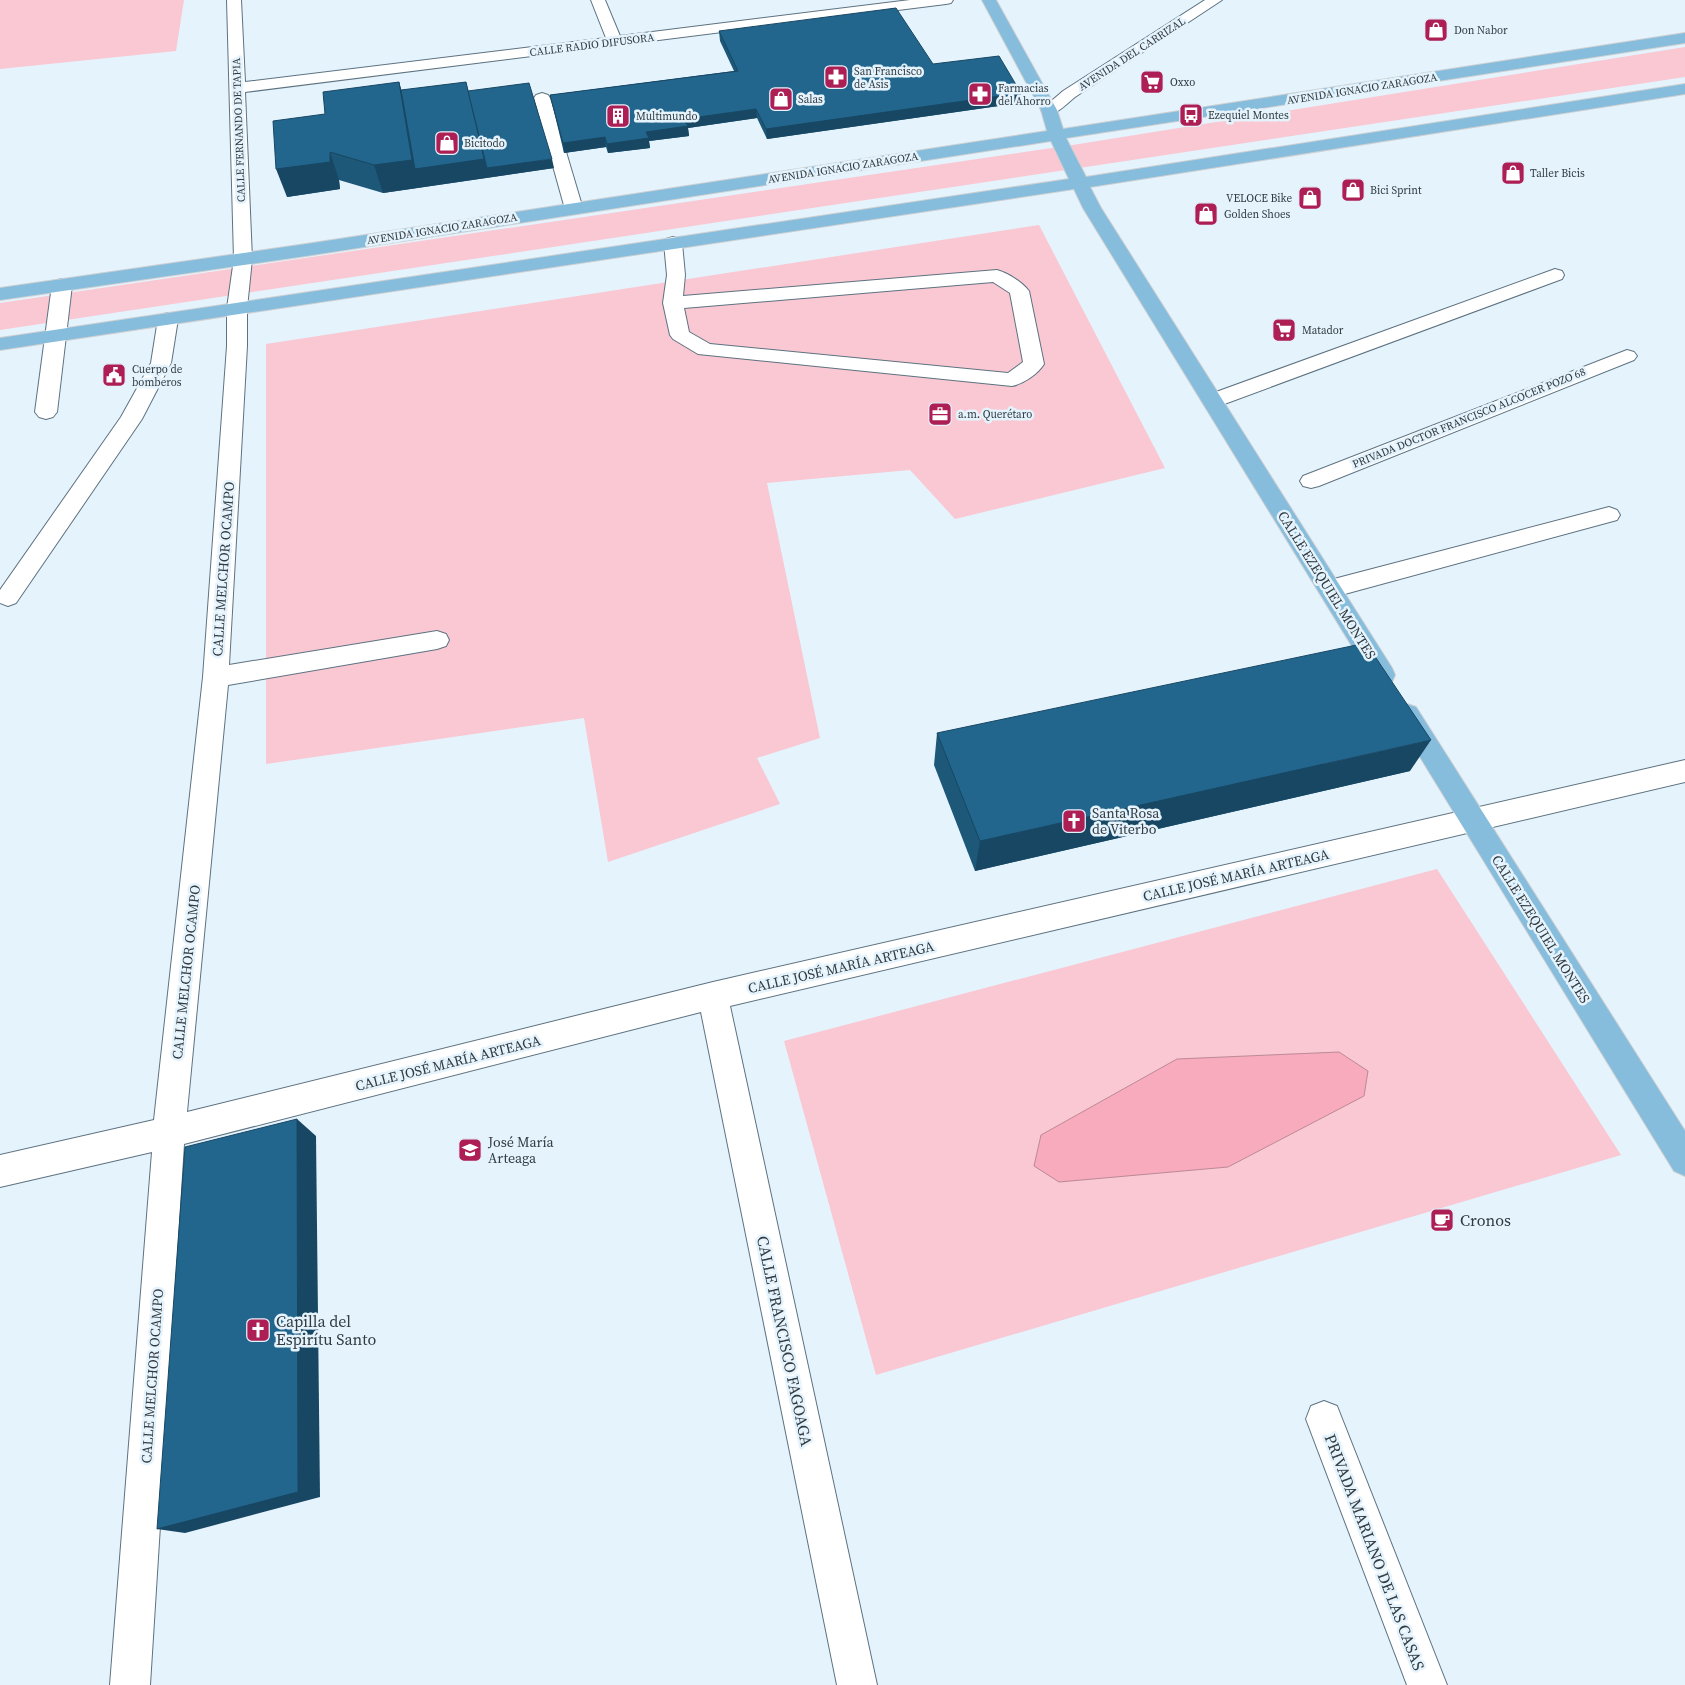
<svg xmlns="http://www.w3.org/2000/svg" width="1685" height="1685" viewBox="0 0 1685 1685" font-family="'Source Serif 4',serif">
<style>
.green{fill:#f9c8d2}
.water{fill:#f7abbc;stroke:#bc8997}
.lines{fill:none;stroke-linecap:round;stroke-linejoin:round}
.minor-casing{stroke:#5d7280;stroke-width:2}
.major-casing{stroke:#ced0d1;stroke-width:2}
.minor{fill:#fff;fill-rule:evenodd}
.major{fill:#86bcdc;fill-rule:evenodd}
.wall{fill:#1d5879}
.shaded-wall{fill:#184763}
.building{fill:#22668d;stroke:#184763}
.labels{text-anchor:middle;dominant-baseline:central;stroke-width:5;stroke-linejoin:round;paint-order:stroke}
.far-poi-label{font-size:11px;fill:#323b41;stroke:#e5f3fd;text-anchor:start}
.far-street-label{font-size:11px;fill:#323b41;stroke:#e5f3fd}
.street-label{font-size:14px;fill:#323b41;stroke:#e5f3fd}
.poi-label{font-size:14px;fill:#323b41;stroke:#e5f3fd;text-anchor:start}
.near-poi-label{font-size:16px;fill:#323b41;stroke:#e5f3fd;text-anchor:start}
.near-street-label{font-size:16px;fill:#323b41;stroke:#e5f3fd}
</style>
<rect width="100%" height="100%" fill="#e5f3fd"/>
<g class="green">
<path d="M0,0H184L176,51L0,69Z"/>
<path d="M1685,47V77L0,330V303L1079,144Z"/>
<path d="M1039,225L1165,468L955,519L910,470L767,483L820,738L757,758L780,804L608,862L584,718L266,764V344Z"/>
<path d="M1437,869L1621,1155L876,1375L784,1041Z"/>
</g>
<path class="water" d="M1339,1052L1368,1071L1364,1096L1228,1167L1059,1182L1034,1166L1041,1135L1177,1059Z"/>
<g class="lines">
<g class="minor-casing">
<g id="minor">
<path d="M227,0H241L245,82L606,38L591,0H605L620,36L910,0H953L951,3L946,4L245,92L252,259L247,308V346L229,665L437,631L446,634L449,640L446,646L437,649L228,685L187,1112L713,982L1685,760V782L730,1006L877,1685H837L701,1012L184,1144L150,1685H110L152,1152L0,1187V1155L154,1120L203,677L227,346V308L234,259Z"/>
<path d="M1205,0H1222L1075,97C1065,105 1056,117 1043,113L1041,110L1063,91Z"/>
<path d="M542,93L548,95L550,98L583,209L580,213L574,214L568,213L565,209L534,98L536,95Z"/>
<path d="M673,237L680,239L682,243L685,275L683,296L997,270C1008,273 1022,282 1029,291L1044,364C1038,374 1023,384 1012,386L698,354L673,339L670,335L663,303L667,275L664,243L666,239ZM993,282L1010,293L1023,362L1008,373L710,344L689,332L684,308Z"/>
<path d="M1555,269L1562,271L1564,275L1562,279L1219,406L1212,408L1205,406L1202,401L1205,396Z"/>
<path d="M62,279L69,281L72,285L57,412L53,417L46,419L39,417L35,412L52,285L55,281Z"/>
<path d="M168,313L175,315L178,319L171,363L142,419L16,603L8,606L0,603V590L121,417L151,363L158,319L161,315Z"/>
<path d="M1627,350L1634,352L1637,356L1634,360L1319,486L1311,488L1303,486L1300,481L1303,476Z"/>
<path d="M1609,507L1617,510L1620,515L1617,520L1330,598L1322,595L1318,589L1322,583L1330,580Z"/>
<path d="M1324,1401L1337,1406L1447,1685H1407L1306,1419L1311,1406Z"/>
</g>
</g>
<g class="major-casing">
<g id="major">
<path d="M982,0H996L1057,110L1063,129L1685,33V43L1066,138L1086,177L1685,84V94L1090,187L1101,208L1392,668L1395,675L1392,682L1383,685L1374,682L1083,208L1074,189L0,350V338L1069,179L1051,141L306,256L0,300V288L306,244L1047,131L1041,110Z"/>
<path d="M1407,704L1416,707L1685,1131V1176L1674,1171L1398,721L1394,714L1398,707Z"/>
</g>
</g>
<use href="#minor" class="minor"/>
<use href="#major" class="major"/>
</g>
<g class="wall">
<path d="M719,31L933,64L1021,93L1020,103L767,139L757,118L688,128L689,136L649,141L650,148L608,153L606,147L564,153L550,95L734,71L720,41Z"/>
<path d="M399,82L401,90L554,168L383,193L339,180L340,189L287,197L325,114Z"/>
<path d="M937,733L1410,771L975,871L934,765Z"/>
</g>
<g class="shaded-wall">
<path d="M399,82L407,109L466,82L487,168L552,159L554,168L383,193L374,165Z"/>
<path d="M1021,93L1020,103L767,139L766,129Z"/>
<path d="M756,109L757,118L688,128L689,136L649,141L650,148L608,153L607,144L646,132L684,119Z"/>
<path d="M605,137L606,147L564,153L563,143Z"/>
<path d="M330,152L339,180L340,189L287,197L276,169Z"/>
<path d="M1431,740L1410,771L975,871L980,841Z"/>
<path d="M297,1119L316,1136L320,1497L185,1533L157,1529Z"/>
</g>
<g class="building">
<path d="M896,8L933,64L999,56L1021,93L766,129L756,109L684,119L688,126L646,132L649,138L607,144L605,137L563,143L550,95L738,71L719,31Z"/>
<path d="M399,82L412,160L374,165L330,152V162L276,169L273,121L325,114L323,92Z"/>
<path d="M466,82L484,159L415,169L401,90Z"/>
<path d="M529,83L552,159L487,168L468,91Z"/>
<path d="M1366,643L1431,740L980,841L937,733Z"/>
<path d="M297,1119L298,1492L157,1529L185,1147Z"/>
</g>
<defs>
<g id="shop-square" transform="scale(1.25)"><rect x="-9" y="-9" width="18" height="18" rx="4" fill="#ad1e55" stroke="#e5f3fd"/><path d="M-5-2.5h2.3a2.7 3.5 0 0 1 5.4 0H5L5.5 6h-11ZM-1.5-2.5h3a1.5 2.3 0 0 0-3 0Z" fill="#fff"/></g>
<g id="pharmacy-square" transform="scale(1.25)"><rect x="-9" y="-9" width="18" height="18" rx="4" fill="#ad1e55" stroke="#e5f3fd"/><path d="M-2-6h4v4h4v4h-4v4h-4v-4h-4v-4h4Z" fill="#fff"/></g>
<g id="supermarket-square" transform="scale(1.25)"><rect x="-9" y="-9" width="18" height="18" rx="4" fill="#ad1e55" stroke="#e5f3fd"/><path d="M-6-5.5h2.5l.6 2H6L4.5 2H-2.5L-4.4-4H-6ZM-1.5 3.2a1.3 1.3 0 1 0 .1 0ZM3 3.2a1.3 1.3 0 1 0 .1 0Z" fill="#fff"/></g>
<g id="bus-square" transform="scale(1.25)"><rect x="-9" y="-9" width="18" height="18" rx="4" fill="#ad1e55" stroke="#e5f3fd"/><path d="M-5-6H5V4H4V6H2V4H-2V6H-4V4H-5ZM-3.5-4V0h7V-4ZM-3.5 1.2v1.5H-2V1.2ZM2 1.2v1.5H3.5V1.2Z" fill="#fff"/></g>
<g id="building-square" transform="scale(1.25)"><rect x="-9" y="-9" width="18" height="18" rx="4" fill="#ad1e55" stroke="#e5f3fd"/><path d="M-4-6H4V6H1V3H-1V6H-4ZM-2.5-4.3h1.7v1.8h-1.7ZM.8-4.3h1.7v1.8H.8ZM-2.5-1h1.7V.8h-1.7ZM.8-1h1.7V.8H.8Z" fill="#fff"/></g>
<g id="civic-square" transform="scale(1.25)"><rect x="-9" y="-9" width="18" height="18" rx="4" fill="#ad1e55" stroke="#e5f3fd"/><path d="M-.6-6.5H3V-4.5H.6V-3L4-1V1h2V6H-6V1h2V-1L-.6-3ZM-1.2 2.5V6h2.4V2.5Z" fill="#fff"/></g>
<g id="office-square" transform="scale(1.25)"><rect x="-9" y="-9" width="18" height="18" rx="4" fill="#ad1e55" stroke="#e5f3fd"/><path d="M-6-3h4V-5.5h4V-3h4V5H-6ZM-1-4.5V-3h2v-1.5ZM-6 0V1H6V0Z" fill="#fff"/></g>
<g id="church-square" transform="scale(1.25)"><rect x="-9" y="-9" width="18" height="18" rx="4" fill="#ad1e55" stroke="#e5f3fd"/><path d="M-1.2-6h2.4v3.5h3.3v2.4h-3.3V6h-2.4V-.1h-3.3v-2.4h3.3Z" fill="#fff"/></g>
<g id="school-square" transform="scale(1.25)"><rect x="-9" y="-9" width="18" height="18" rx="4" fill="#ad1e55" stroke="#e5f3fd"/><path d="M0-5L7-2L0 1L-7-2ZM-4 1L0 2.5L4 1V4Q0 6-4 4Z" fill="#fff"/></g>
<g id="cafe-square" transform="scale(1.25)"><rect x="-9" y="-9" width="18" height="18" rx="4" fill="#ad1e55" stroke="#e5f3fd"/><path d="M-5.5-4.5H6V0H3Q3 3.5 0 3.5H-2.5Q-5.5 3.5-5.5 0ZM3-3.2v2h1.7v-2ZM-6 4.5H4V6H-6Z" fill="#fff"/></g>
</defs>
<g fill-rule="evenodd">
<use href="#shop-square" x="1436" y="30"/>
<use href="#pharmacy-square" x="836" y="77"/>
<use href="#supermarket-square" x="1152" y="82"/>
<use href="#pharmacy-square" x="980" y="94"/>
<use href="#shop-square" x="781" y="99"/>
<use href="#bus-square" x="1191" y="115"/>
<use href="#building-square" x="618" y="116"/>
<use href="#shop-square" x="447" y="143"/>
<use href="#shop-square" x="1513" y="173"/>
<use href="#shop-square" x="1353" y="190"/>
<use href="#shop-square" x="1310" y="198"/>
<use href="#shop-square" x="1206" y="214"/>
<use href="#supermarket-square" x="1284" y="330"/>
<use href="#civic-square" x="114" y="375"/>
<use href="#office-square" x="940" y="414"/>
<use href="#church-square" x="1074" y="821"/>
<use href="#school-square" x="470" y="1150"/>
<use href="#cafe-square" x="1442" y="1220"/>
<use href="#church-square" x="258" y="1330"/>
</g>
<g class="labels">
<g class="far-poi-label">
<text x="1454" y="30">Don Nabor</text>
<text x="854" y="71">San Francisco<tspan x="854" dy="13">de Asis</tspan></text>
<text x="1170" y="82">Oxxo</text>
<text x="998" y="88">Farmacias<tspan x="998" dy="13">del Ahorro</tspan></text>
<text x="798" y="99">Salas</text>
<text x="1208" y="115">Ezequiel Montes</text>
<text x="636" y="116">Multimundo</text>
<text x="464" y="143">Bicitodo</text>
<text x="1530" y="173">Taller Bicis</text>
<text x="1370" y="190">Bici Sprint</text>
<text x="1292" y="198" text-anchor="end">VELOCE Bike</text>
<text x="1224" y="214">Golden Shoes</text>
<text x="1302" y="330">Matador</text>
<text x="132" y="369">Cuerpo de<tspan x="132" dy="13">bomberos</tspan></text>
<text x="958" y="414">a.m. Querétaro</text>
</g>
<g class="far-street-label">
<text transform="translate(592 45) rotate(-7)">CALLE RADIO DIFUSORA</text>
<text transform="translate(1132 54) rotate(-33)">AVENIDA DEL CARRIZAL</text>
<text transform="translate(1362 89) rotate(-9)">AVENIDA IGNACIO ZARAGOZA</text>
<text transform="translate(239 130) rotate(-92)">CALLE FERNANDO DE TAPIA</text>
<text transform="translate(843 168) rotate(-9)">AVENIDA IGNACIO ZARAGOZA</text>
<text transform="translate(442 229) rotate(-9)">AVENIDA IGNACIO ZARAGOZA</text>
<text transform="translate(1469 418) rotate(-22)">PRIVADA DOCTOR FRANCISCO ALCOCER POZO 68</text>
</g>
<g class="street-label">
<text transform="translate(223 569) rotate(-86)">CALLE MELCHOR OCAMPO</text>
<text transform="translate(1327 585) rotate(58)">CALLE EZEQUIEL MONTES</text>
<text transform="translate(1236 875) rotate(-13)">CALLE JOSÉ MARÍA ARTEAGA</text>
<text transform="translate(1541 929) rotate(58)">CALLE EZEQUIEL MONTES</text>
<text transform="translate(841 967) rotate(-13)">CALLE JOSÉ MARÍA ARTEAGA</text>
<text transform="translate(186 972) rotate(-84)">CALLE MELCHOR OCAMPO</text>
<text transform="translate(448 1063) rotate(-14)">CALLE JOSÉ MARÍA ARTEAGA</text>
<text transform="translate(152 1376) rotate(-86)">CALLE MELCHOR OCAMPO</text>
</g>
<g class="poi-label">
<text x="1092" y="813">Santa Rosa<tspan x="1092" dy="16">de Viterbo</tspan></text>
<text x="488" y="1142">José María<tspan x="488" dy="16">Arteaga</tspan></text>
</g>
<g class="near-poi-label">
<text x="1460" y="1220">Cronos</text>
<text x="276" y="1321">Capilla del<tspan x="276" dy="18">Espirítu Santo</tspan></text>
</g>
<g class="near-street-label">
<text transform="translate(785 1341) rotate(78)">CALLE FRANCISCO FAGOAGA</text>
<text transform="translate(1375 1552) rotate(69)">PRIVADA MARIANO DE LAS CASAS</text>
</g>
</g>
</svg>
